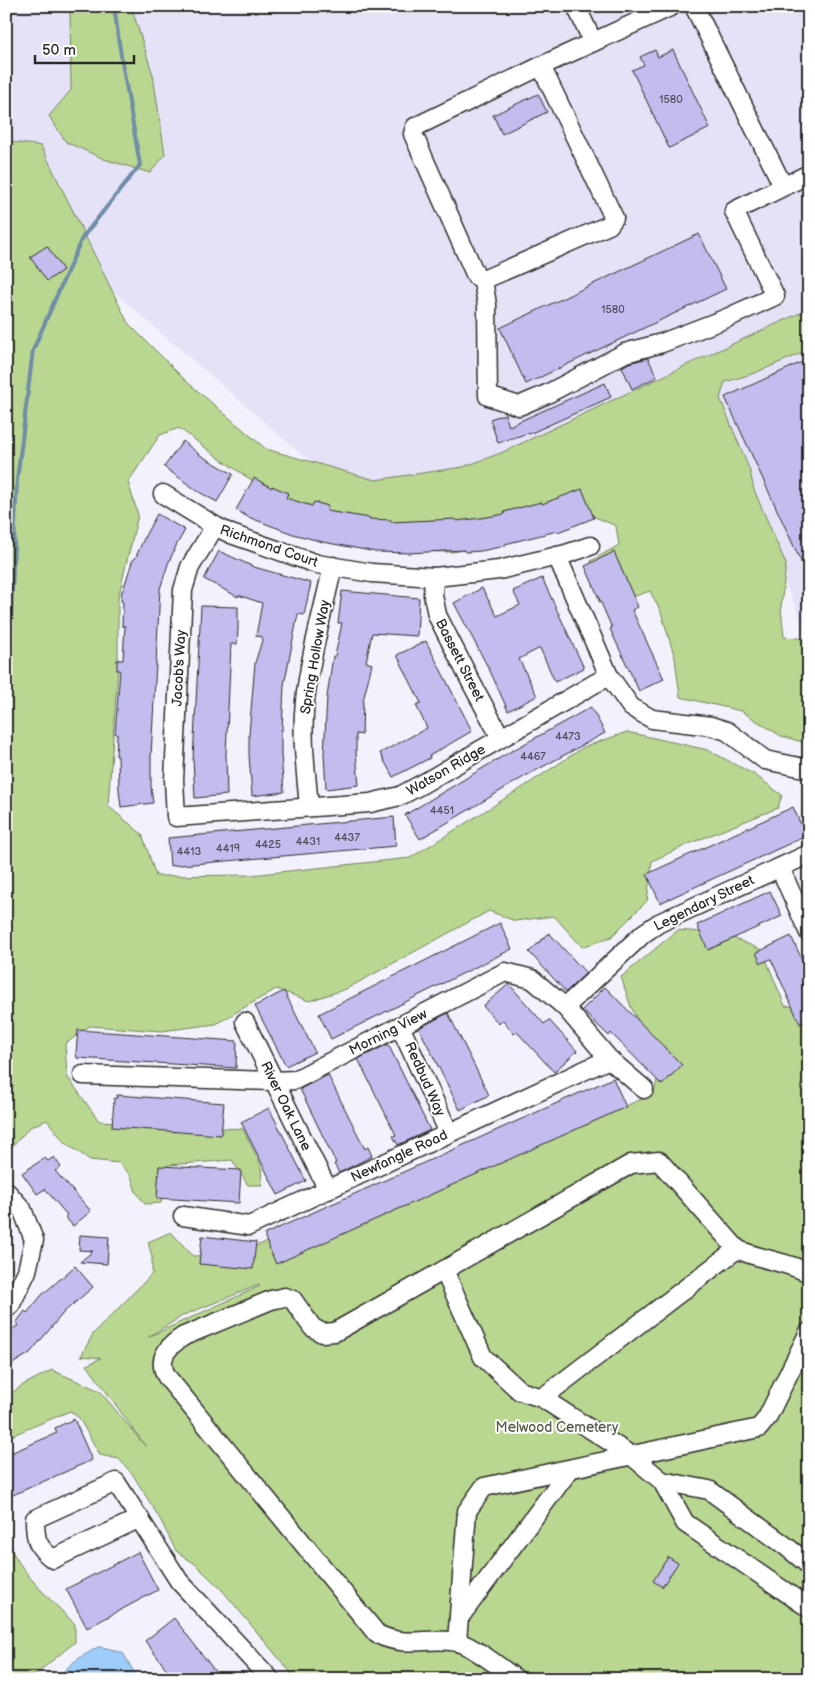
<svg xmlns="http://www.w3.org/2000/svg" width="815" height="1685" viewBox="0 0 815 1685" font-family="'Balsamiq Sans',sans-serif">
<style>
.built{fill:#e5e2f8}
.green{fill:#b9d790;stroke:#72815e;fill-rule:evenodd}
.water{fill:#9ecdfa;stroke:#708ca7}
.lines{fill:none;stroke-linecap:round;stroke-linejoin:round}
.stream{stroke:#708ca7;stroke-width:4}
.building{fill:#c3bdef;stroke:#2b2b2b}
.minor-casing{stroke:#2b2b2b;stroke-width:21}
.minor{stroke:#fff;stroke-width:18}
.labels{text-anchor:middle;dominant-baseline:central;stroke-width:4;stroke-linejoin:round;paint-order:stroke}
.number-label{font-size:11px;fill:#51505c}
.street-label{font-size:14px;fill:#2b2b2b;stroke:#fff}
.park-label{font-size:14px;fill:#565f49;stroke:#fff}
</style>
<rect width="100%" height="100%" fill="#f3f2fc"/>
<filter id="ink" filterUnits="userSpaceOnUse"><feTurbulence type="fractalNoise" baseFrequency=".02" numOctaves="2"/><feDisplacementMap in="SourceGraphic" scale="10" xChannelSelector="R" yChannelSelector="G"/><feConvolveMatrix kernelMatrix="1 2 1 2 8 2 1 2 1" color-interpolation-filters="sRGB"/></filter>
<g filter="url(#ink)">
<path class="built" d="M6,6H809V625L804,627L700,390L395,535L57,243L6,268Z"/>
<g class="green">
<path d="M70,6H131L153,75L165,155L150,173L104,159L66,142L49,116L71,90Z"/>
<path d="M6,141L41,146L128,323L186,381L266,449L375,480L463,467L501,453L691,363L809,309V350L755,373L725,382L720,398L750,471L754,490L786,564L781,607L784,637L809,639V744L781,736L741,711L680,697L675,658L661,612L650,591L618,602H599L591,561L619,545L616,526L593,516L502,544L452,552L400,551L263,488L219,458L179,428L160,435L128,482L138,515L118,598V668L108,806L142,834L156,876L251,875L410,858L525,786L584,747L627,732L708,750L755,775L782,795L778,808L691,843L652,861L647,901L611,937L582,947L554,916L515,921L489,911L346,989L309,1001L276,989L216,1024L162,1031L90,1026L65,1044L67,1076L99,1121L243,1129L261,1165L262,1185H248L232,1160L168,1165L161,1203L145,1204L136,1192L131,1176L119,1163L90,1160L64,1142L47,1120L30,1127L8,1151L6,1150Z"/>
<path d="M678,930L724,934L762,950L785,1006L809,1008V1679H296L222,1590L195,1564L176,1551L160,1519L133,1475L119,1459L100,1455L79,1418L70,1411L6,1438V1397L23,1385L52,1370L100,1391L146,1447L87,1365L101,1358L81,1356L93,1334L152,1274V1257L148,1242L171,1232L193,1256L229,1255L444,1182L654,1094L660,1065L631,1007L621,977ZM259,1285L260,1286L148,1337L184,1315Z"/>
<path d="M6,1538C20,1573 49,1598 75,1624V1642L36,1674L25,1679H6Z"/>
</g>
<path class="water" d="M98,1647L107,1648L123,1653L135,1674V1679H58C70,1662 81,1657 98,1647Z"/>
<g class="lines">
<g class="stream">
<path d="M6,721L17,480L33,350L82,238L140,165L121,56L114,6"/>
<path d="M6,942V950"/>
</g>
</g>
<g class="building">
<path d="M655,50L658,57L673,50L710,128L669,148L632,70L644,65L640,57Z"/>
<path d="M538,94L547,112L502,134L493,115Z"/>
<path d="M699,234L726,289L526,384L500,328Z"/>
<path d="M47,246L63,270L47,281L30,257Z"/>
<path d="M648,358L657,377L632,389L622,367L629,363Z"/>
<path d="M809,359V579L725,397Z"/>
<path d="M605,383L611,397L529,434L528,433L498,443L490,419L505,414L509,426Z"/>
<path d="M183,441L200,455L233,474L217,502L199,492L164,467Z"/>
<path d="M254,478L272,488V486L288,493L286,498L312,506L314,502L328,506L327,511L370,518L369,519L391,520V522L456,519V521L481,518L505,514L504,512L541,502L542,504L582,489L594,518L558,532L557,531L505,544V546L481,551L465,552L464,550L409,553L376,552L323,542L293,534L248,517L236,510Z"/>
<path d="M157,514L185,530L176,546L168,564L160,589L151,756V787L153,803L121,807L119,790L118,756H116L117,734H115L120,670H117V660H123L125,626H122L123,602L121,601L122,590H123L133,559H135L146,534Z"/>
<path d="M219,551L254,567L311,583L304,615L298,614L284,685L282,731L281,730V755L284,792L252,796L249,754V734L255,663L263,637L256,636L262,603L238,595V597L204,579Z"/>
<path d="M614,552L638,607L632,610L664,679L639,691L610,629L612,628L585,566Z"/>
<path d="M542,578L584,668L555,682L540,648L519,659L537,696L508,711L491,673L454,603L482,588L497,616L520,605L513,591Z"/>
<path d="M342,591L419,598L417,636L372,633L366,662L372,664L363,701L362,735L356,734V753L359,785L326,789L324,754L327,697L333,656H335L342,623H338Z"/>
<path d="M201,606L238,607V629L237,644H231L226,754L227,795L195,798L193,759Z"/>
<path d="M426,641L472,731L429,756L430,758L393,777L380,753L427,728L416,705L421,703L397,655Z"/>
<path d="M591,707L605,733L522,778L420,839L405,815L508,753Z"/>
<path d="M793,807L806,836L660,903L647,874Z"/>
<path d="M394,817L396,846L170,866L168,838Z"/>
<path d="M770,891L782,916L708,950L697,925Z"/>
<path d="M500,923L512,949L331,1039L319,1014Z"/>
<path d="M549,933L586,973L566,992L529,952Z"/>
<path d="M791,936L809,975V1020L800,1024L771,959L761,963L756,953Z"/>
<path d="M509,984L544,1024L549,1020L577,1051L554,1072L517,1032L514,1034L503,1020L499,1024L483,1006Z"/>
<path d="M605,987L682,1065L662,1085L611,1033L609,1036L582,1010Z"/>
<path d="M284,991L315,1052L286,1066L255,1006Z"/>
<path d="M448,1013L489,1095L460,1110L419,1028Z"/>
<path d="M78,1030L237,1041L236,1068L77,1058L76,1053Z"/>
<path d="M388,1044L430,1130L398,1145L393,1136L396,1135L358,1059Z"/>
<path d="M328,1075L365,1149L368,1147L372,1156L339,1173L334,1164L336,1163L300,1089Z"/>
<path d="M613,1078L626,1107L276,1264L265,1238V1234Z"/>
<path d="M117,1095L224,1103L221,1135L112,1127L114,1098H117Z"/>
<path d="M269,1108L306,1181L278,1195L241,1122Z"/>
<path d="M54,1157L61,1167L55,1171L91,1211L73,1226L65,1217L67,1215L45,1189L37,1194L22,1173L45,1158L48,1161Z"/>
<path d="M159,1166L241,1170L239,1203L157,1198Z"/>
<path d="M80,1235L109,1237L107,1264L80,1262L93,1251L79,1250Z"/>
<path d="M202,1236L256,1242L253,1269L199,1264Z"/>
<path d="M75,1266L93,1287L64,1312L30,1353L6,1368V1333L19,1325L16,1323L25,1311L27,1313L42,1295Z"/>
<path d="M74,1419L92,1460L6,1498V1455L57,1433L55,1428Z"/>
<path d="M138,1552L158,1590L87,1628L66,1589Z"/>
<path d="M668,1557L678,1563L662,1587L653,1581Z"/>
<path d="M174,1618L221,1679H174L145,1641Z"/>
</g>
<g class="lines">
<g class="minor-casing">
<g id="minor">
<path d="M576,6L593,42"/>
<path d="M694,6L783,186"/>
<path d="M541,66L614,218L609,225L483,280L476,276L413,134L415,127L541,66L672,6"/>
<path d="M483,280L487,305L488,396L519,406L547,394L625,353L662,343L727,318L775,296L734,211L809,174"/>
<path d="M163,494L215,526L231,534L317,564L372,573L435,577L499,570L566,554L590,546"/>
<path d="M215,526L190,567L183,590L174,780L176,817L370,803L400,796L424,783L594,684L609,676"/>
<path d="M557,556L609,676L631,707L652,719L711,726L727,731L765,760L809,769"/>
<path d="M434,577L433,595L437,615L472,684L501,738"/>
<path d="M309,807C306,772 301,736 305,701C310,656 323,611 333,566"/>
<path d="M780,868L809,933"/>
<path d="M565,1007L644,933L659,923L809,854"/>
<path d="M245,1022L328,1190"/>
<path d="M400,1026L449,1133"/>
<path d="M83,1075L273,1081L295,1080L505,972L532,979L565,1007L609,1059L644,1089"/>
<path d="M6,1191L22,1209L34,1240L27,1271L11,1304L6,1309"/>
<path d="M183,1216L249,1226L609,1059"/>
<path d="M444,1270L483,1357L520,1391L542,1398L632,1456L662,1481"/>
<path d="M542,1398L737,1249"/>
<path d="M140,1518L53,1559C37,1547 35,1540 35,1519L116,1482L179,1581L270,1679"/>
<path d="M809,1565L787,1547L709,1490L662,1481L685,1523L809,1608"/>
<path d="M459,1618L570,1469"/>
<path d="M457,1642L467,1511L484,1487L759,1428L767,1418L809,1332"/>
<path d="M516,1679C502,1669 472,1645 457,1642C427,1636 408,1649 377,1634L167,1377C156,1358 168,1346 184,1336L271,1300L285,1297L293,1300L312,1327L322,1333L335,1332L631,1164L659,1161L737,1249C760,1260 786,1261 809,1273"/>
</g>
</g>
<use href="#minor" class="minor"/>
</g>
</g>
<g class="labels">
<g class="number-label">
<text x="671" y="99">1580</text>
<text x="613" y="309">1580</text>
<text x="568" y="736">4473</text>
<text x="533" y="756">4467</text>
<text x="442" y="810">4451</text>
<text x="347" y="837">4437</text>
<text x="308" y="841">4431</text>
<text x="268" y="844">4425</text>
<text x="228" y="848">4419</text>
<text x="189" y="851">4413</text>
</g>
<g class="street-label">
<text transform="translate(269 546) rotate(19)">Richmond Court</text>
<text transform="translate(315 657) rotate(-80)">Spring Hollow Way</text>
<text transform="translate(460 660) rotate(63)">Bassett Street</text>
<text transform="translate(179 668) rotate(-87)">Jacob's Way</text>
<text transform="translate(446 770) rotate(-30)">Watson Ridge</text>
<text transform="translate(704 903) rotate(-26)">Legendary Street</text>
<text transform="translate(388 1032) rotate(-27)">Morning View</text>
<text transform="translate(425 1079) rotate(66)">Redbud Way</text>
<text transform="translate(286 1106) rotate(64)">River Oak Lane</text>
<text transform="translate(399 1156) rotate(-25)">Newfangle Road</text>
</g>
<g class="park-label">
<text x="557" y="1427">Melwood Cemetery</text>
</g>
</g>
<rect width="815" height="1685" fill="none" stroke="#fff" stroke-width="25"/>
<rect x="12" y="12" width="790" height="1660" fill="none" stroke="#2b2b2b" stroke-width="2" filter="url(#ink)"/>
<path d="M35 55v8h99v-8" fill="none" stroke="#2b2b2b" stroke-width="2.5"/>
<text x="42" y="55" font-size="15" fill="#2b2b2b" stroke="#ffffff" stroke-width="4" paint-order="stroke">50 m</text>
</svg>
